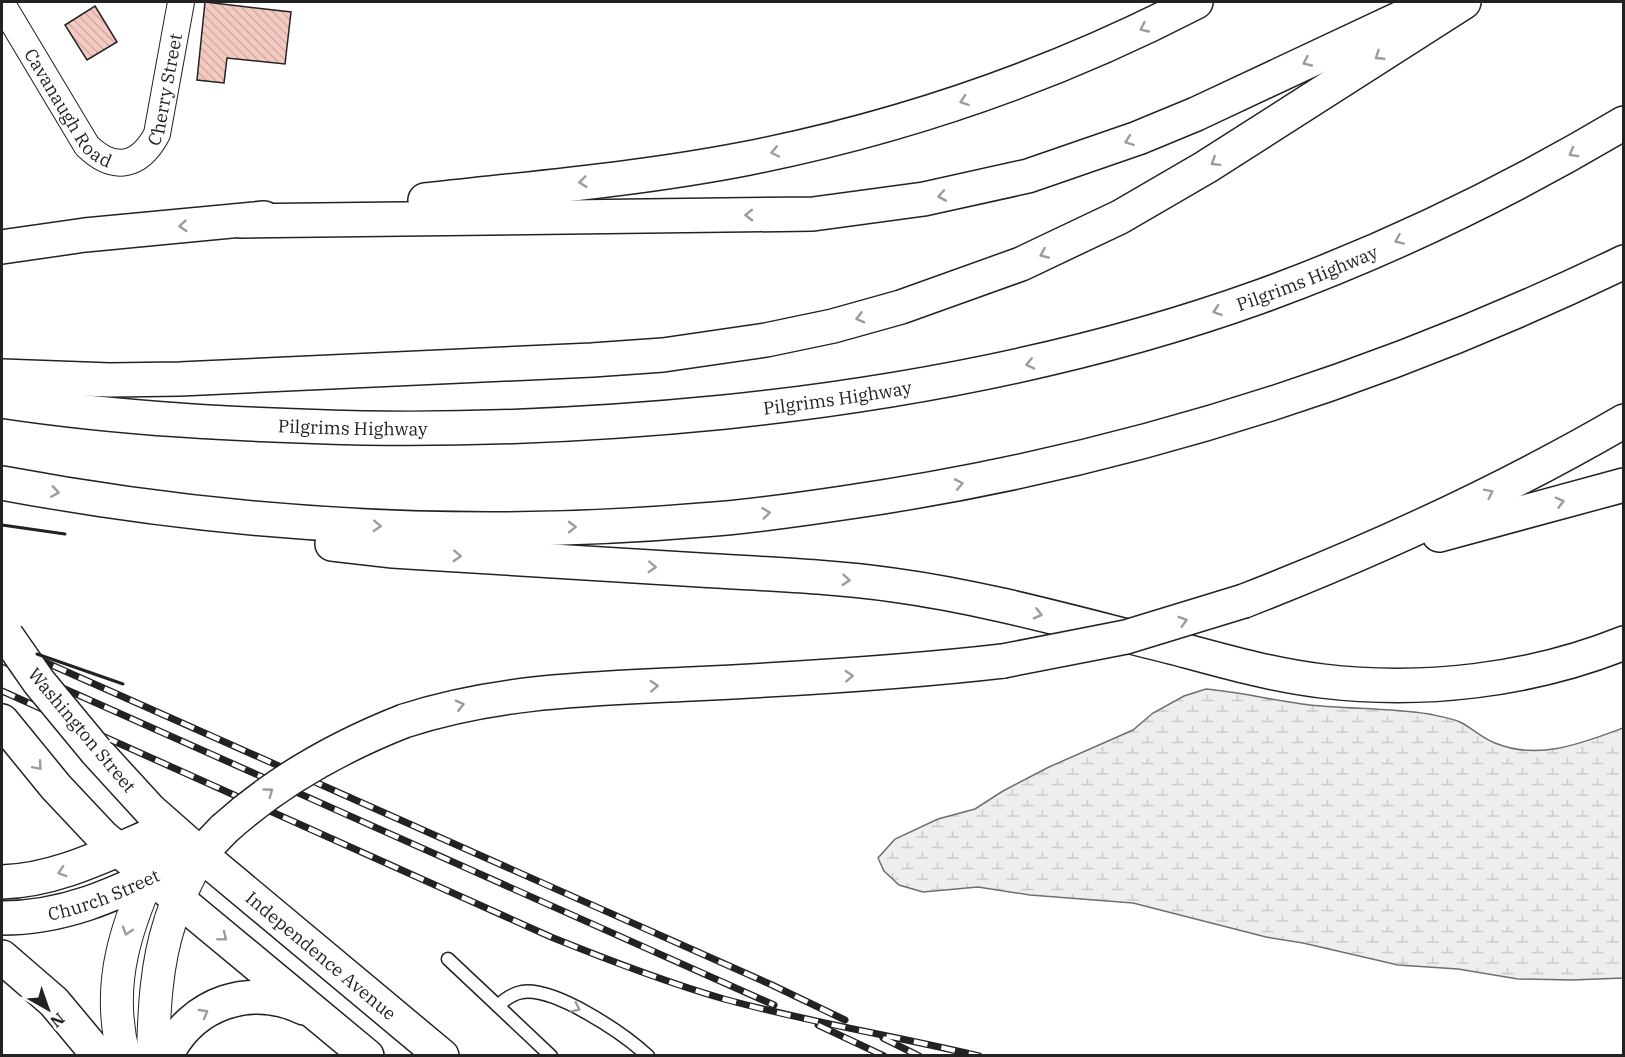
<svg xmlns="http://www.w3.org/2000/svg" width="1625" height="1057" viewBox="0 0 1625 1057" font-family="'IBM Plex Serif',serif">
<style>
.wetland{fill:url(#wetland-marsh);stroke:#6f6f6f;stroke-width:1.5}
.building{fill:url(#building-back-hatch);stroke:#222;stroke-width:1.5}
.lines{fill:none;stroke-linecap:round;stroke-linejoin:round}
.service-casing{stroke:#222;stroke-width:15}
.minor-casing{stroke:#222;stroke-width:28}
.tertiary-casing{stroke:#222;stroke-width:34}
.secondary-casing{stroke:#222;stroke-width:36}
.primary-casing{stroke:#222;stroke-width:36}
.motorway-casing{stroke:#222;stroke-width:36}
.service{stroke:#fff;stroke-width:12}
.minor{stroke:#fff;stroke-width:26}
.tertiary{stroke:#fff;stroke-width:32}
.secondary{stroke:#fff;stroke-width:33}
.primary{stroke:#fff;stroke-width:33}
.motorway{stroke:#fff;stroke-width:33}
.rail-casing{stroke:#222;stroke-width:7}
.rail{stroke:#fff;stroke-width:4.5;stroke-dasharray:14;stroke-linecap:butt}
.secondary-bridge-casing{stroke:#222;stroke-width:36;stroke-linecap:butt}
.motorway-bridge-casing{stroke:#222;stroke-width:36;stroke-linecap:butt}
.secondary-bridge{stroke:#fff;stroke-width:33}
.motorway-bridge{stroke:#fff;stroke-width:33}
.wall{stroke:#222;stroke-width:3}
.oneway{stroke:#9c9c9c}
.labels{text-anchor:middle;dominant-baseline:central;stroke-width:4.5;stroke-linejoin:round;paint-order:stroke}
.street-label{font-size:18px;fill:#222;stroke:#fff}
</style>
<defs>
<pattern id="wetland-marsh" width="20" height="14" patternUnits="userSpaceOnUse" patternTransform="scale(1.5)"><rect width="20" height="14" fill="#eee"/><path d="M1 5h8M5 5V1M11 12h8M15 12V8" fill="none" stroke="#ccc"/></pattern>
<pattern id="building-back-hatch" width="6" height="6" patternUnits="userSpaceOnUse" patternTransform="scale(1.5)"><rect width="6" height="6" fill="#f3c9c0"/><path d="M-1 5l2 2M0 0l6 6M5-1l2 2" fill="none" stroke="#d0aca5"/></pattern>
</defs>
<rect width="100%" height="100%" fill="#fff"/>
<path class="wetland" d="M1206,689C1241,692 1275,701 1310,705C1349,709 1389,708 1429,714C1438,716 1451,718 1460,722C1472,728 1482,738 1495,743C1538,761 1583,743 1623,728V978L1572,980L1518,979L1458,969L1398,965L1303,943L1266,937L1133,903L1030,895L978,887L923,892L899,885L884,871L878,858L895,839L938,819L975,809L1003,791L1049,767L1133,730L1153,713L1184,696Z"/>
<g class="building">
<path d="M205,2L291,12L285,64L227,58L224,83L197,80Z"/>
<path d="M95,6L117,42L87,60L65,25Z"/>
</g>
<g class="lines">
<g class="service-casing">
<g id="service">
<path d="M448,959L498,1006"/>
<path d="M551,1056L498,1006C505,999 512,994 522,992C555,987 623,1033 648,1056"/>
</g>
</g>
<g class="minor-casing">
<g id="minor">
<path id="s1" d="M2,4L87,146C115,173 140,166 157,134L181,2"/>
</g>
</g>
<g class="tertiary-casing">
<g id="tertiary">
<path d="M124,1056C101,969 137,906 169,828"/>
<path d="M153,1056C154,1011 156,964 170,922C177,898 190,876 200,854"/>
</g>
</g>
<g class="secondary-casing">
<g id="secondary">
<path d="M2,882C62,880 114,850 169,828"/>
<path id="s2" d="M2,918C78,918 133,884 200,854L150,810L96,751"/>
<path d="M2,957L54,1002L99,1056"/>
</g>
</g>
<g class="primary-casing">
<g id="primary">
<path d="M2,721L56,787L103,837L367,1056"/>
<path id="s3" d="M200,854L442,1056"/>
<path d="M166,1056C192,1002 251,983 304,1008"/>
</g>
</g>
<g class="motorway-casing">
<g id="motorway">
<path d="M425,200C533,188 642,179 749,158C905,127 1055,75 1196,2"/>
<path d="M241,221L813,214L924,199L1028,176L1138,138L1196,114L1422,8"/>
<path d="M2,247L85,235L264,218"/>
<path d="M2,376L110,380L180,379L592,360L663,355L766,340L833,326L901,307L1021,264L1120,217L1206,167L1464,2"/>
<path id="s4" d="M2,401C121,419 242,425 363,428C484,430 604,424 725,412C907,393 1086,359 1259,297C1386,251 1508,192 1624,123"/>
<path d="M2,483C232,526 468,540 702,520C749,517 796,510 843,503C1116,464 1375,382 1624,262"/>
<path d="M1439,535L1624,485"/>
<path d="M332,544L393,551C495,558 597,564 700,570C764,574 829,576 893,585C989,598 1081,625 1175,648C1223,661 1272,675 1322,681C1422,693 1529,681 1624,643"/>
<path d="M1244,601C1375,550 1502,492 1624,421"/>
<path d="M404,721C499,690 593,689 691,684C795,679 899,673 1003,661"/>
<path d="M200,854L224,829"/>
</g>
</g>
<use href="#service" class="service"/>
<use href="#minor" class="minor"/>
<use href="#tertiary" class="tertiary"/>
<use href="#secondary" class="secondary"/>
<use href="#primary" class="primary"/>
<use href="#motorway" class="motorway"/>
<g class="rail-casing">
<g id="rail">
<path d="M2,643L772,985L845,1020"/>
<path d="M2,661L774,1005"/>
<path d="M2,691L551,937C608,960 665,982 724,999C808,1022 895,1036 979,1056"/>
<path d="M818,1025L884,1056"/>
<path d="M883,1038L919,1056"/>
</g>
</g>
<use href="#rail" class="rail"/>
<g class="secondary-bridge-casing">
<path id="secondary-bridge" d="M7,636L39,682L96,751"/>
</g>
<g class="motorway-bridge-casing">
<g id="motorway-bridge">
<path d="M1003,661L1126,637L1244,601"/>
<path d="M224,829C277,781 338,747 404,721"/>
</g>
</g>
<use href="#secondary-bridge" class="secondary-bridge"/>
<use href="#motorway-bridge" class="motorway-bridge"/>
<g class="wall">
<path d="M2,525L65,534"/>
<path d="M37,654L123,684"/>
</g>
</g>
<defs><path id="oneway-chevron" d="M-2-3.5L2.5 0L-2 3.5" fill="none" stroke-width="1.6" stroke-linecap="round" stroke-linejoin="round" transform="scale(1.5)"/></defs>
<g class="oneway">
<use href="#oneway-chevron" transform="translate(1144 28) rotate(155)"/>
<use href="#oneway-chevron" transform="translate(1379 56) rotate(147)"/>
<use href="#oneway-chevron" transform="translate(1307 62) rotate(155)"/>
<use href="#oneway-chevron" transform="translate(964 101) rotate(161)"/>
<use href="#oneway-chevron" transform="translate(1129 141) rotate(159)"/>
<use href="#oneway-chevron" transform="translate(775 152) rotate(168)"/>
<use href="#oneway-chevron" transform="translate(1573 153) rotate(151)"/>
<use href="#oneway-chevron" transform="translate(1215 162) rotate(148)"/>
<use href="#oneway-chevron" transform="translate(583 182) rotate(174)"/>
<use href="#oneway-chevron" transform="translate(942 196) rotate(170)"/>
<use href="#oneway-chevron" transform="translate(749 215) rotate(179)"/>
<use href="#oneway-chevron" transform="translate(183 226) rotate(175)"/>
<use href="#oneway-chevron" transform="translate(1399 240) rotate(156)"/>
<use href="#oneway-chevron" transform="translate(1044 254) rotate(156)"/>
<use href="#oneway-chevron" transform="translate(1217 311) rotate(161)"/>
<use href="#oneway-chevron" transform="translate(860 318) rotate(165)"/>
<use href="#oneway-chevron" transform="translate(1030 364) rotate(167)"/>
<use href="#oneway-chevron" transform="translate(959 484) rotate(-11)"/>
<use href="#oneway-chevron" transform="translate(55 492) rotate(9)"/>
<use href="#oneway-chevron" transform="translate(1489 493) rotate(-26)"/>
<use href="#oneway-chevron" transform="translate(1560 502) rotate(-15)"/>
<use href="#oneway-chevron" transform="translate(766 513) rotate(-7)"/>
<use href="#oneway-chevron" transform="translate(377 526) rotate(3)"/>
<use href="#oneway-chevron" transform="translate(572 527) rotate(-1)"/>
<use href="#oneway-chevron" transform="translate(457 556) rotate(3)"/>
<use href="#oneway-chevron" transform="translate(652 567) rotate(3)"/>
<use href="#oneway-chevron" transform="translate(846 580) rotate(5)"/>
<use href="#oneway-chevron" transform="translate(1038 614) rotate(14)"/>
<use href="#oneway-chevron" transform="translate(1183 621) rotate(-16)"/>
<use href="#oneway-chevron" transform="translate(849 676) rotate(-3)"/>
<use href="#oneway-chevron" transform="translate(654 686) rotate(-3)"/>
<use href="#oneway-chevron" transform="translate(460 705) rotate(-13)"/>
<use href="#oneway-chevron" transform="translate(38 766) rotate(49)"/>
<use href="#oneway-chevron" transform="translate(269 792) rotate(-36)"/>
<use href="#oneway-chevron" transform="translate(62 872) rotate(162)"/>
<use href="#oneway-chevron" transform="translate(127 931) rotate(108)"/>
<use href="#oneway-chevron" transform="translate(223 937) rotate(39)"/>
<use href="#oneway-chevron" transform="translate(576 1008) rotate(26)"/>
<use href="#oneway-chevron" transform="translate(204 1013) rotate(-30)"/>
</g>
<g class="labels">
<g class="street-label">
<text stroke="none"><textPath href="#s1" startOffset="298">Cherry Street</textPath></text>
<text stroke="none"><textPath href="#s1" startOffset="124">Cavanaugh Road</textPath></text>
<text stroke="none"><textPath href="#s4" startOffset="1324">Pilgrims Highway</textPath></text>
<text stroke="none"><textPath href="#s4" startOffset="838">Pilgrims Highway</textPath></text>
<text stroke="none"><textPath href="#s4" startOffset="352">Pilgrims Highway</textPath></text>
<text transform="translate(82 730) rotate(50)">Washington Street</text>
<text stroke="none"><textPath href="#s2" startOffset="105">Church Street</textPath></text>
<text stroke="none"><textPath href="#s3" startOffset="158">Independence Avenue</textPath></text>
</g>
</g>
<rect width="1625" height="1057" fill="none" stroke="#222222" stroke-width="6"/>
<g transform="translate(48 1009) rotate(140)" stroke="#ffffff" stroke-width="4.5" paint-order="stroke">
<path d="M0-4.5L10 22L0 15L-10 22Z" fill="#222222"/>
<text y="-9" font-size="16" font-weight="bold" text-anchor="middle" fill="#222222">N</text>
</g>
</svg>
